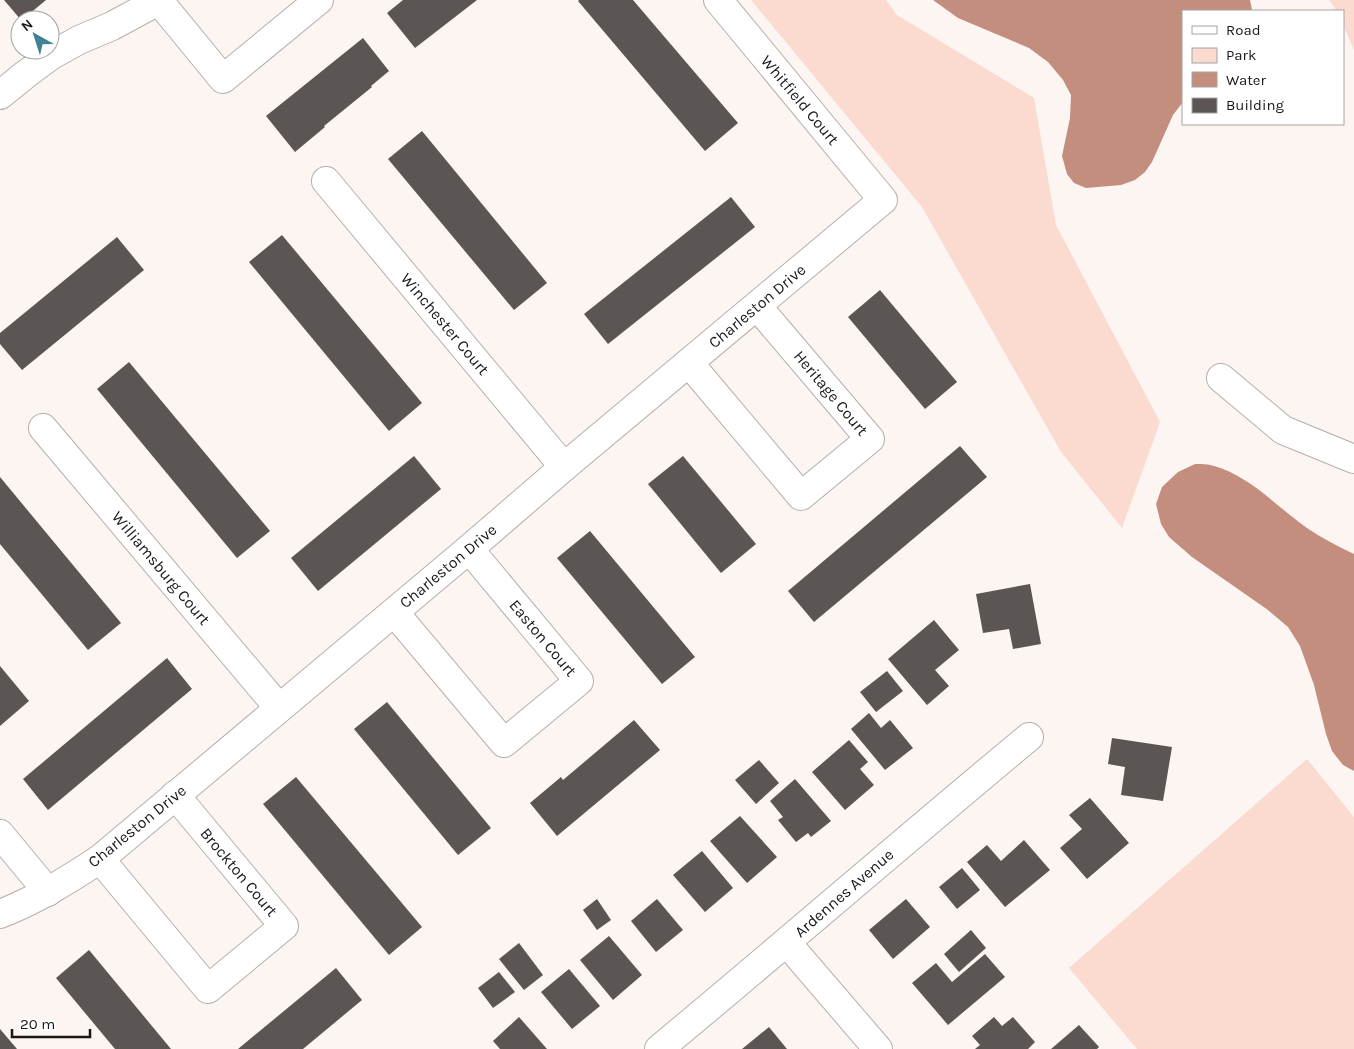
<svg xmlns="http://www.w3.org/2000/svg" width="1354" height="1049" viewBox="0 0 1354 1049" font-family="Karla,sans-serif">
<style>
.green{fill:#fbdad0}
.water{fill:#c38e7e}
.building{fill:#5b5553}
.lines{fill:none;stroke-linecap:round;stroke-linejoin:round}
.minor-casing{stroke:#b6afad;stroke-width:30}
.minor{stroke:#fff;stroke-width:28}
.labels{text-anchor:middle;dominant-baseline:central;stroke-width:5;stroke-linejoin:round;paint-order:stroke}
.street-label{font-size:16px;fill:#1a1817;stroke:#fff}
</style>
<rect width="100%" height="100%" fill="#fcf5f2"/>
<g class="green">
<path d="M751,0H886L897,15L1034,98L1056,225L1160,422L1122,528L1061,452L922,207Z"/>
<path d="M1329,0H1354V50L1343,25V11H1337Z"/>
<path d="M1307,759L1354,817V1049H1137L1069,968Z"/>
</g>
<g class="water">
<path d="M933,0H1250L1252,10V11H1183V102L1173,115L1152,162L1145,172L1135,180L1121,185L1086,188L1074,183L1067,174L1062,156L1070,118L1071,95L1063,80L1048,62L1029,48L958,18Z"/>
<path d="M1195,464C1201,464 1208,464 1214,466C1250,476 1277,507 1307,528C1322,538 1337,546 1354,554V771L1343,765L1332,751L1326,734L1314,685L1300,646L1288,627L1268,610L1192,557L1169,537L1161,524L1156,504L1162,487L1178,472Z"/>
</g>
<g class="building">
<path d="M4,0H46L22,20H21Z"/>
<path d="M403,0H477L415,48L387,13Z"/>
<path d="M579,0H633L738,123L705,151L578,1Z"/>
<path d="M363,38L389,71L371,86L372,87L324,126L325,127L295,152L266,116Z"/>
<path d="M422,131L547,283L514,310L388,159Z"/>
<path d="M731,197L755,227L608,344L584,314Z"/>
<path d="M282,235L422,403L389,431L249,262Z"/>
<path d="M117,237L144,270L22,370L0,344V333Z"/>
<path d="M880,290L957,382L925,409L848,317Z"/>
<path d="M129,362L270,531L237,558L97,389Z"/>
<path d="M960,446L987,477L814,622L788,591Z"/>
<path d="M414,456L441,489L318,591L291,558Z"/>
<path d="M683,456L756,544L721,573L648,484Z"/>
<path d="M0,477L121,623L88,650L0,544Z"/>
<path d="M590,531L695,657L662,684L557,558Z"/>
<path d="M1030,584L1041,644L1013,649L1009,629L983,633L976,594Z"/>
<path d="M934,620L959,650L935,670L949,686L927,705L888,659Z"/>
<path d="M167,658L192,689L48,810L23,779Z"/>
<path d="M0,666L29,701L0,726Z"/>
<path d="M887,671L903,691L876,712L860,692Z"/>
<path d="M387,702L491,828L458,855L354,729Z"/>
<path d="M869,713L881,728L890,720L913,748L885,770L851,729Z"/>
<path d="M634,720L660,750L557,836L530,803L561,777L563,780Z"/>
<path d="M1112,738L1172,747L1163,801L1121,795L1125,767L1108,764Z"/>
<path d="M849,740L868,762L860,769L874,785L845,810L812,772Z"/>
<path d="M759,760L779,783L756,804L735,780Z"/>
<path d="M296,777L422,927L389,955L263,804Z"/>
<path d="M795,779L831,821L811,837L808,833L796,842L778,820L783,817L770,801Z"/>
<path d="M1090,798L1129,843L1087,879L1060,848L1082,829L1069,815Z"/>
<path d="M740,816L777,857L747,883L710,841Z"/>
<path d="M1024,840L1050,870L1005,907L967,862L987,845L1001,861Z"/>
<path d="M702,851L733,888L705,912L673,875Z"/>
<path d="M962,868L980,890L957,909L939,887Z"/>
<path d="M597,899L611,920L597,930L583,910Z"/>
<path d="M657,899L683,930L656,952L631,921Z"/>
<path d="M906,899L930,927L893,959L869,930Z"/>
<path d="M971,930L986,948L959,972L944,954Z"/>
<path d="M609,936L642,975L613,1000L580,960Z"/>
<path d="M519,943L543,975L524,990L499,959Z"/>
<path d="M89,950L171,1049H115L56,978Z"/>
<path d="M985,954L1005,977L948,1025L912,983L936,963L952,982Z"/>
<path d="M336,968L362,1000L303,1049H238Z"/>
<path d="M569,969L600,1006L572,1029L541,992Z"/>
<path d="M499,972L515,992L493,1008L478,988Z"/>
<path d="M519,1017L547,1049H500L493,1041Z"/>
<path d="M994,1017L1002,1026L1013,1017L1035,1042L1028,1049H975L980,1045L972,1036Z"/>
<path d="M1079,1025L1099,1047L1097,1049H1051Z"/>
<path d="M769,1027L787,1049H742Z"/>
<path d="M0,1029L17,1049H0Z"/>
</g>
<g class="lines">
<g class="minor-casing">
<g id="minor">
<path d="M159,1L223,79L319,0"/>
<path d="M0,95L26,74L52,55L79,40L112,26L160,0"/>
<path d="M326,181L564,467"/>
<path d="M689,363L801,496L870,439L757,306"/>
<path d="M1221,378L1283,430L1354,459"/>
<path d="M43,428L279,708"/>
<path d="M394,612L504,743L579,681L469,549"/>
<path d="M0,834L48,892"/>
<path d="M100,859L208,989L284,926L175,795"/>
<path d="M0,914C36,900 68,880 100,859L469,549L564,467L883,200L718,0"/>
<path d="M787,943L878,1049"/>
<path d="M659,1049C783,946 905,840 1029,737"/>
</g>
</g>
<use href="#minor" class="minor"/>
</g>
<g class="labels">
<g class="street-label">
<text transform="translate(800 100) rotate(50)">Whitfield Court</text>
<text transform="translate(757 306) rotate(-40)">Charleston Drive</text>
<text transform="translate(445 324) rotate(50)">Winchester Court</text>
<text transform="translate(831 393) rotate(50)">Heritage Court</text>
<text transform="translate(448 566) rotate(-40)">Charleston Drive</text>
<text transform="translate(161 568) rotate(50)">Williamsburg Court</text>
<text transform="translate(543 638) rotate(50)">Easton Court</text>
<text transform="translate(137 826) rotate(-39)">Charleston Drive</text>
<text transform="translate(239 872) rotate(50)">Brockton Court</text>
<text transform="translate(844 893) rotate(-41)">Ardennes Avenue</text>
</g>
</g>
<rect x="1182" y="10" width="162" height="115" fill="#ffffff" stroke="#a3a3a2"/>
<rect x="1192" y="26" width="25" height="8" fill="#ffffff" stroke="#a3a3a2"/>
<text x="1226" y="35" font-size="15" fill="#1a1817">Road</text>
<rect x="1192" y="48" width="25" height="15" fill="#fbdad0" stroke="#a3a3a2"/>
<text x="1226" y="60" font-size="15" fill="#1a1817">Park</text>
<rect x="1192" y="72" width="25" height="15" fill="#c38e7e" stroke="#a3a3a2"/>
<text x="1226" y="85" font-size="15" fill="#1a1817">Water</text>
<rect x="1192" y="98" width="25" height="15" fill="#5b5553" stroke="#a3a3a2"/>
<text x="1226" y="110" font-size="15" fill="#1a1817">Building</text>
<g transform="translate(35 35) rotate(321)"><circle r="24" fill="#ffffff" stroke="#a3a3a2"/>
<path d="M0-4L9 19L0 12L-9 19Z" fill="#408293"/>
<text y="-8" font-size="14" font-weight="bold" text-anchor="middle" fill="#1a1817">N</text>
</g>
<path d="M12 1029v8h78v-8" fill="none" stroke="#1a1817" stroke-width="2.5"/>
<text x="20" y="1029" font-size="15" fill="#1a1817" stroke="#ffffff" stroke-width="4" paint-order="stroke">20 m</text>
</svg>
